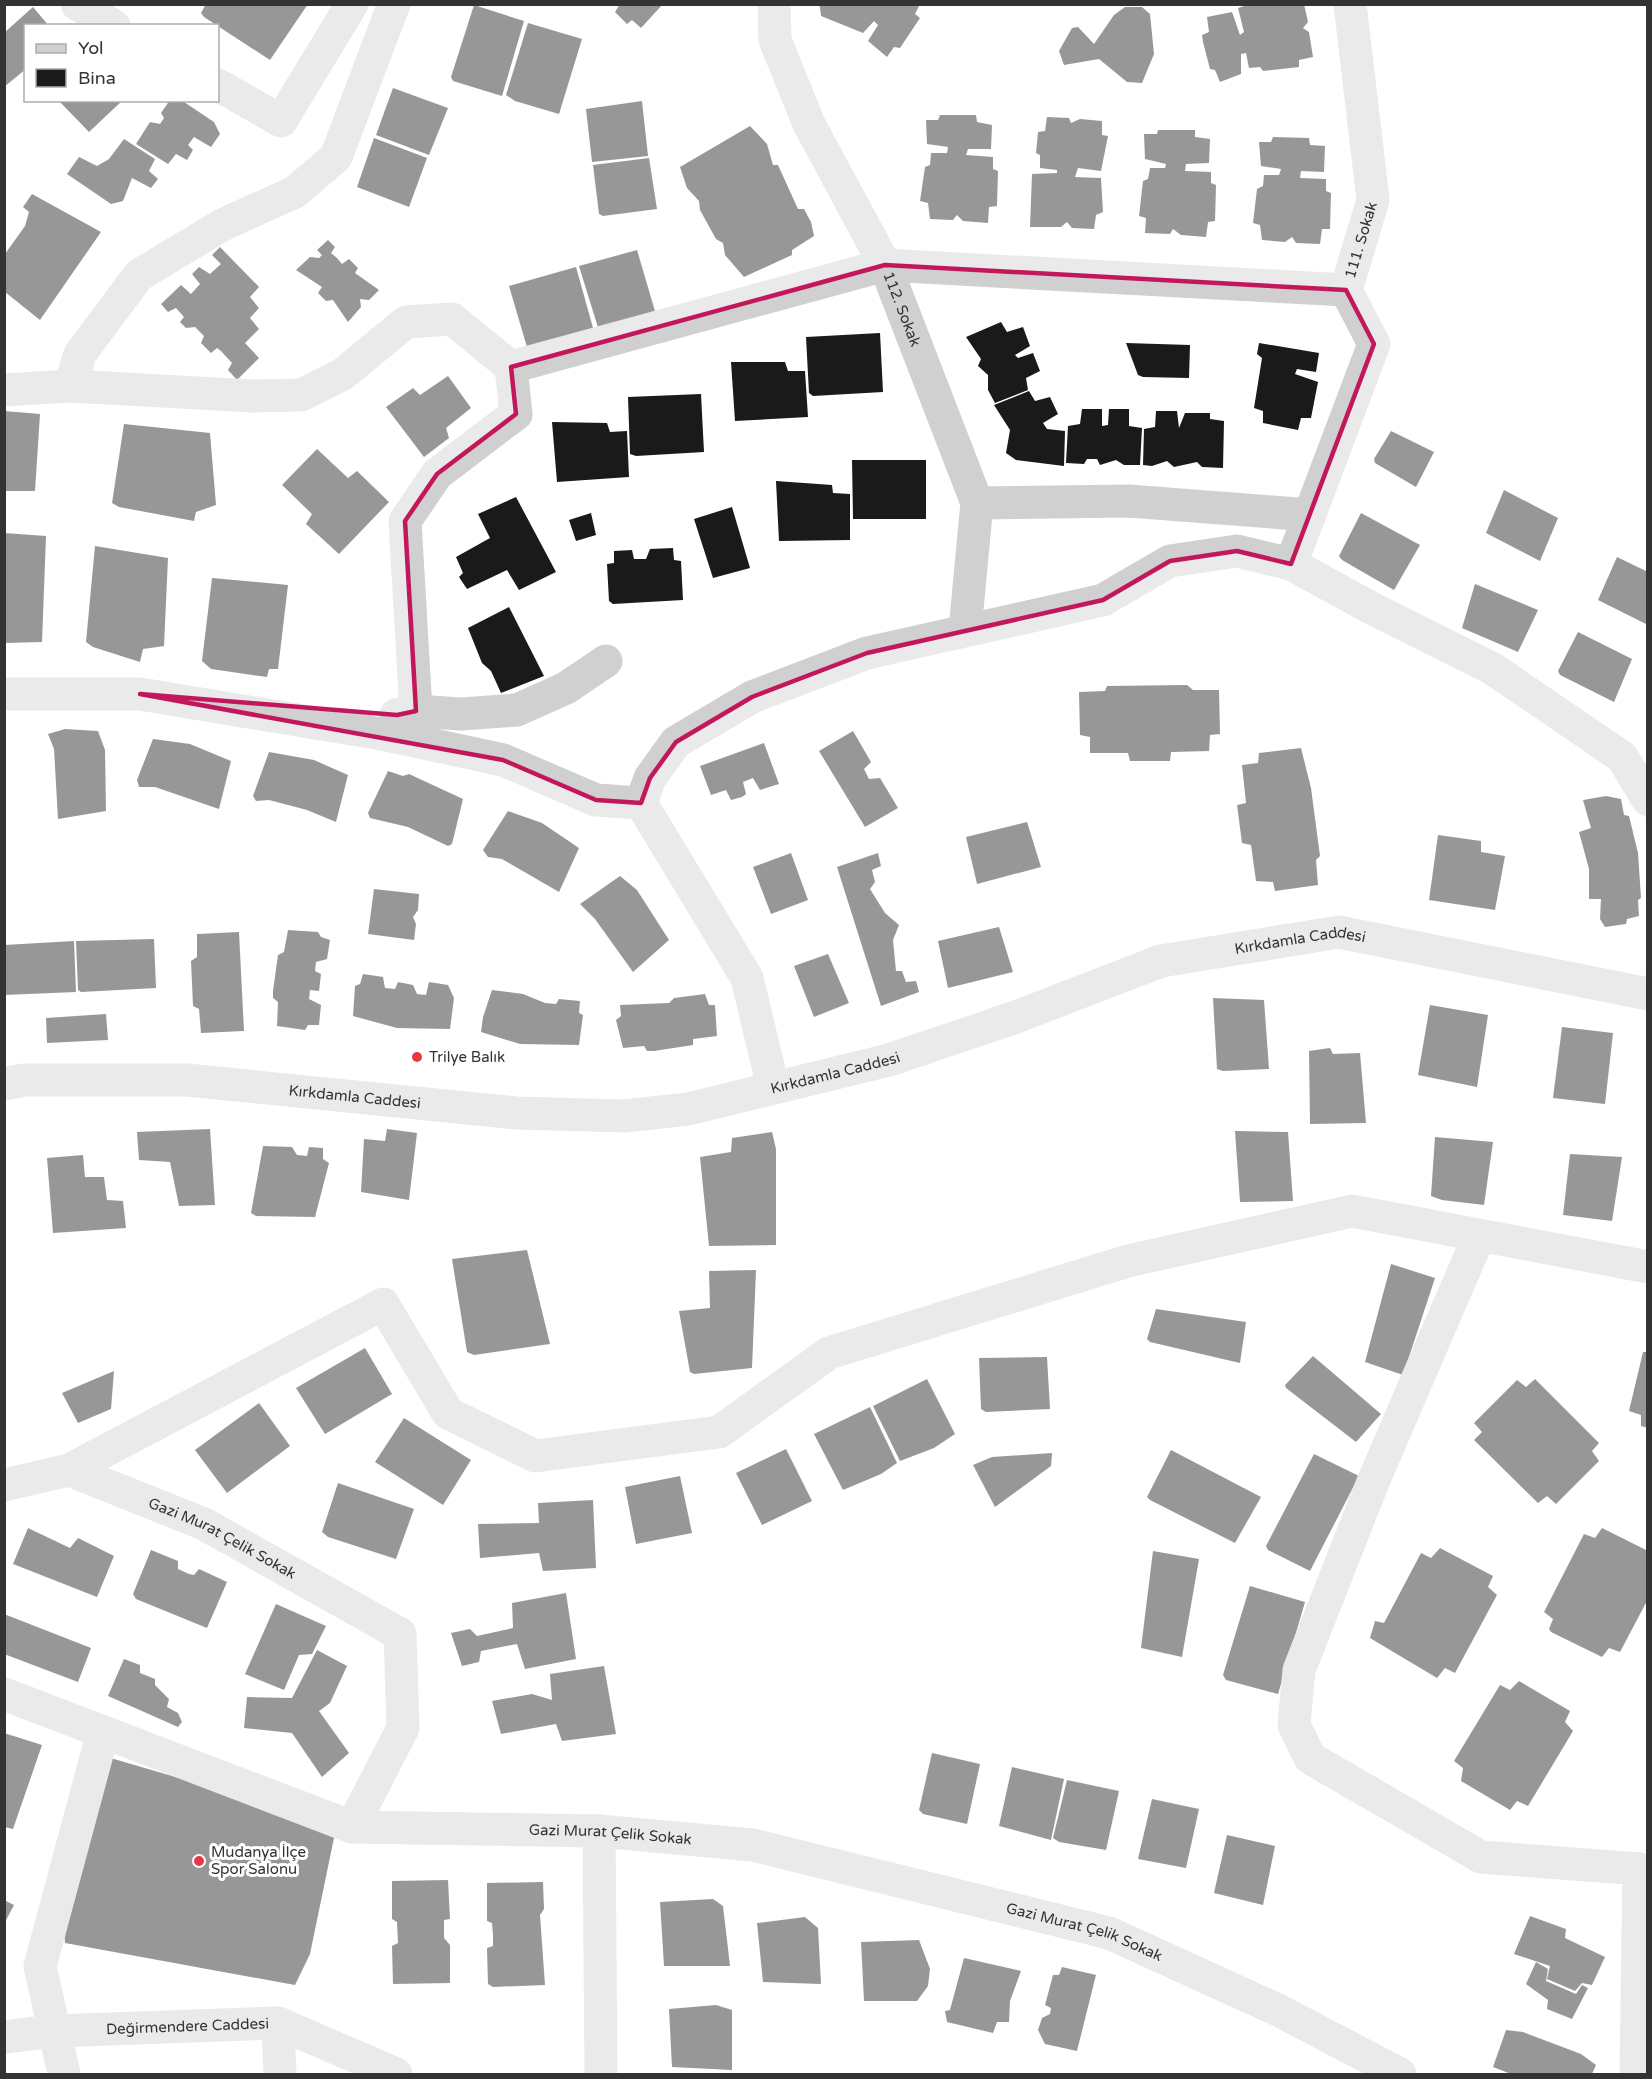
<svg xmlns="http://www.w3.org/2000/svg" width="1652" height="2079" viewBox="0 0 1652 2079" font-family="'Varela Round',sans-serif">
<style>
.building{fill:#1a1a1a}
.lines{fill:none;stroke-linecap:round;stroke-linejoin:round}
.minor{stroke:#d0d0d0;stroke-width:33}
.marked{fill:none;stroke:#c2185b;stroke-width:4.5;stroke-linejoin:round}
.poi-dot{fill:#e63946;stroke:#fff;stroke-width:2}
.labels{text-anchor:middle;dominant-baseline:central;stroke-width:6;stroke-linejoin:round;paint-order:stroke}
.street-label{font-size:15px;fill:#333;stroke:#fff}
.poi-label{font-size:15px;fill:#333;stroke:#fff;text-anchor:start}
</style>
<rect width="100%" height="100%" fill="#fff"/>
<g class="building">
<path d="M206,4H308L270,60L204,17L201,13Z"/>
<path d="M620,4H663L641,28L632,20L627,24L615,12Z"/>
<path d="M817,4H920L915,14L920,18L900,48L894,47L887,57L868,41L878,25L874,21L863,33L821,16L820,7Z"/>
<path d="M1250,4H1304L1308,22L1303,28L1309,32L1313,57L1299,60V67L1263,71L1260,67L1249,68L1246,53L1241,54V74L1220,82L1215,70L1210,69L1203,42L1202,35L1209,32L1207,17L1232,12L1240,35L1244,32L1238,8Z"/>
<path d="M474,5L524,21L502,96L453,81L451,77Z"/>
<path d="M33,7L49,26H26V69L4,87V33Z"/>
<path d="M1125,7H1142L1150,14L1154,54L1142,83L1127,82L1099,59L1064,65L1059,51L1072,28L1078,27L1094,44L1114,15Z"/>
<path d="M528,23L582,39L559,114L515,101L506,95Z"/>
<path d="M393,88L448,108L429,155L376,135Z"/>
<path d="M58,100H123L89,132Z"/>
<path d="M170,100H181L214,122L220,134L211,147L194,137L188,145L193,150L187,160L176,154L168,164L136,144L150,122L160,124L164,118L161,113Z"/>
<path d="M642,101L648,156L592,162L586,109Z"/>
<path d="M940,115H976L977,122L992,125L991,149H968L966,155L993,157V169L998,171L997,206L989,207L988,223L963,221L957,215L953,220L930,219L928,203L920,201L925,167L930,165L931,153H947L948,147L927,144L926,120H938Z"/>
<path d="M1047,117L1069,118L1071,123L1080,119L1102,121V135L1108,136L1101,171L1078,168L1075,177L1101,178L1103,212L1096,215L1094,229L1072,228L1067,222L1061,227H1030L1032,174L1057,173V170L1040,168V155L1036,153L1038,132L1045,131Z"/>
<path d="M750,126L767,144L773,165H778L798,209H804L811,222L814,236L792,250V255L744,277L725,255L723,243L716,239L700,210L699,201L687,188L680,167Z"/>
<path d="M1158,130H1195V137L1210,139L1209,163L1186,164L1185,171L1211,172V183L1216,185L1215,221L1208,222L1206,237L1181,235L1173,229L1170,234L1145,233L1146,218L1139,216L1143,181L1148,179L1150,168H1165L1166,164L1145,159L1144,134H1157Z"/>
<path d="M1273,137L1309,138L1310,145L1325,146L1324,172L1301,171L1300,178L1326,179V191L1331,193L1330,229H1322L1320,244L1296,243L1292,237L1285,242L1262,240L1260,225L1253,223L1257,189L1263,186L1264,175H1279L1281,169L1261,166L1259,142H1271Z"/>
<path d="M374,138L427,158L409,207L357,187Z"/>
<path d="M124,139L155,159L149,171L158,179L151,188L132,178L123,201L111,204L67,174L79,157L97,166L109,159Z"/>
<path d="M649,158L657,209L603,216L599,214L593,165Z"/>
<path d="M32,194L101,232L40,320L5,292V254L25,226L29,212L23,207Z"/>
<path d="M328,240L335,247L331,253L337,258L342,264L349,259L358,268L355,273L379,290L369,300L360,299L361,307L348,322L333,300L326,301L318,293L322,287L296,270L310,257L319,258L322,255L317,250Z"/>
<path d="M220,247L259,287L250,297L259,308L250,318L259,329L245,343L259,358L237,380L228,370L232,363L221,351L217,348L211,353L201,343L204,336L195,327L186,328L180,322L184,317L176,308L168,312L161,304L181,285L191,294L200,284L192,274L199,267L210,274L221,264L212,255Z"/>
<path d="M637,250L657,318L600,334L579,266Z"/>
<path d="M576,267L595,335L529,354L509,286Z"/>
<path d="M1001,322L1007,332L1023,327L1030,346L1015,355L1018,358L1033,353L1040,371L1026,378L1028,390L995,403L988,390V375L978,366L981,359L966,337Z"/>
<path d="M880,333L883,392L813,396L809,393L806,337Z"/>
<path d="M1126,343L1190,345L1189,378L1143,377L1138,375Z"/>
<path d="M1259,343L1319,353L1316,372L1297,369L1295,374L1318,382L1311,418H1301L1298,430L1263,423V411L1254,408L1262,358L1257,354Z"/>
<path d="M731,362H785L788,371H805L808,417L735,421Z"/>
<path d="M448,376L471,408L446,428L449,438L424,457L386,407L413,388L420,395Z"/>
<path d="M1029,391L1035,401L1050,397L1058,414L1043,423L1047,429L1065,431L1064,466L1016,460L1006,453L1010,430L994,405Z"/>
<path d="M701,394L704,452L636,456L630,454L628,397Z"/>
<path d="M1082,409H1102V426L1108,425L1109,409H1129V426L1142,428L1140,465H1124L1116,460L1100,465L1097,459H1087L1084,464L1066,463L1068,426L1080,424Z"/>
<path d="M4,411L40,414L35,491H4Z"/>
<path d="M1156,411H1177L1179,428L1185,413H1210V419L1224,421L1223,468L1202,467L1197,462L1174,467L1167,461L1152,466L1143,465L1144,429L1155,427Z"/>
<path d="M552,422L607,423L610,432L627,431L629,477L557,482Z"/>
<path d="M124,424L210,433L216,505L196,512L194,521L119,507L112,503Z"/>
<path d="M1391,431L1434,452L1416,487L1375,463L1374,459Z"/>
<path d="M317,449L348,478L357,471L389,502L339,554L306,524L312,514L282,485Z"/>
<path d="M852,460H926V519H853Z"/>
<path d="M776,481L832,485L833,493L850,494V540L779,541Z"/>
<path d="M1504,490L1558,518L1540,561L1486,533Z"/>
<path d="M516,497L556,572L519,590L507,570L467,589L459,577L463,573L456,557L490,538L478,514Z"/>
<path d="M732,507L750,568L713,578L694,519Z"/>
<path d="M591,513L596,535L576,541L569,520Z"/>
<path d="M1361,513L1420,545L1394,590L1342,560L1339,556Z"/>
<path d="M4,533L46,536L42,642L4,643Z"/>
<path d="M95,546L168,558L164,646L143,649L140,662L93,647L86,642Z"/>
<path d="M673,548L674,560L681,561L683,600L613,604L609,601L607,564L614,563V551L632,550L634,559H646L650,549Z"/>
<path d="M1617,557L1648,572V625L1598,600Z"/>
<path d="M212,578L288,585L278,669H269L267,677L211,669L202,661Z"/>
<path d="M1475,584L1538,610L1518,652L1462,628Z"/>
<path d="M509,607L544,676L501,693L491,671L482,663L468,628Z"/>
<path d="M1578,632L1632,659L1614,702L1560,675L1558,671Z"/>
<path d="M1187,685L1193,690H1219L1220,734L1210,735L1209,751L1171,752L1170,761H1130L1128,753H1090V737L1080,735L1079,692L1105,691L1107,686Z"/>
<path d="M65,729L98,731L105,750L106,811L58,819L54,749L48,734Z"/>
<path d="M853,731L871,762L864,769L869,779L880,778L898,808L865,827L819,751Z"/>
<path d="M153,739L190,744L231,761L219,809L155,787H139L137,780Z"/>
<path d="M764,743L779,784L760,790L753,778L743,782L746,794L742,797L731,800L726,790L711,795L700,766Z"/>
<path d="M1301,748L1311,788L1320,856L1316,860L1318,885L1275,891L1273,882L1256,881L1251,845L1242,843L1237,805L1246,803L1242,765L1258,763L1259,753Z"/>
<path d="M269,752L314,760L348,775L336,822L307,810L269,800L256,801L253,796Z"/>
<path d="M388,771L403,776L409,774L463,799L452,844L448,846L408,827L370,818L368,813Z"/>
<path d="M1606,796L1621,799L1624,815L1629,816L1638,853L1641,898L1638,900L1639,916L1627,919L1626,924L1605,927L1600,919L1601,899H1589V869L1579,832L1591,828L1583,800Z"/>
<path d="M508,811L542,823L579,848L559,892L502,859L488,857L483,850Z"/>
<path d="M1027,822L1041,867L977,884L966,837Z"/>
<path d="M1438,835L1481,841V852L1505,856L1495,910L1429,900Z"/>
<path d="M791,853L808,900L771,914L753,867Z"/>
<path d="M878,853L881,866L872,870L875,882L870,889L885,913L899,925L893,940L896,971H902L906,982L916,981L919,992L881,1006L837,867Z"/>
<path d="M620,876L637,890L669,940L633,972L595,919L580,904Z"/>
<path d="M374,889L419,894L418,910L413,917L416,924L414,940L368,934Z"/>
<path d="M999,927L1013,972L948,988L938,941Z"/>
<path d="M288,930L318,932L321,937L330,940L327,959L316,962L315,971L321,974L319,991L310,990L309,999L321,1005L319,1025H308L305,1030L277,1026L278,1002L273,998V991L278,955L284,952Z"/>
<path d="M239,932L244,1031L201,1033L199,1009L193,1006L191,961L197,957V934Z"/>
<path d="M154,939L156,988L81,992L78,990L76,941Z"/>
<path d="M74,941L76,992L4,995V945Z"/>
<path d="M828,954L849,1003L814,1017L794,966Z"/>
<path d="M363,974L383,977L385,988L395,989L398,982L413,985L417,994L426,995L429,982L448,985L454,998L450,1029L397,1028L353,1016L355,986L360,984Z"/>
<path d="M492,990L523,994L545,1003L556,1004L559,999L580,1001L579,1013L583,1015L579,1045L520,1044L481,1032L483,1017Z"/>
<path d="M705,994L709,1005H715L717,1036L693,1039V1045L654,1051H647L644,1046L623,1048L616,1020L621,1016L620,1005L669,1003L674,998Z"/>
<path d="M1213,998L1264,1000L1269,1069L1223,1071L1217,1069Z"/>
<path d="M1430,1005L1488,1015L1477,1087L1418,1075Z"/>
<path d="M106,1014L108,1040L47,1043L46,1018Z"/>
<path d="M1562,1027L1613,1033L1605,1104L1553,1098Z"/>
<path d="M1330,1048L1333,1054L1360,1053L1366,1123L1310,1124L1309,1051Z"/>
<path d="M210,1129L215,1205L179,1206L170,1162L139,1160L137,1132Z"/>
<path d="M387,1129L417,1133L409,1200L361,1192L364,1139L385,1141Z"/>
<path d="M1235,1131L1288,1132L1293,1201L1240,1202Z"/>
<path d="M772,1132L776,1149V1245L709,1246L700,1157L731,1152L732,1138Z"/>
<path d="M1435,1137L1493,1142L1484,1205L1442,1200L1431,1196Z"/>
<path d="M263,1146L292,1147L297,1155L307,1156L309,1147L323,1148V1159L329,1163L315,1217L256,1216L251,1213Z"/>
<path d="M1570,1154L1622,1157L1612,1221L1563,1215Z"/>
<path d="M83,1155L85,1177H104L107,1200L123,1201L126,1228L53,1233L47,1158Z"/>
<path d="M527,1250L550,1344L474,1355L467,1352L452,1259Z"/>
<path d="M1391,1264L1435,1278L1403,1375L1365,1362Z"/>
<path d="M756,1270L752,1368L694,1374L690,1372L679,1311L710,1308L709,1271Z"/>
<path d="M1156,1309L1246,1322L1240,1363L1150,1342L1147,1339Z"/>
<path d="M365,1348L392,1394L325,1434L296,1388Z"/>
<path d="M1643,1352H1648V1428L1641,1426V1415L1629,1411Z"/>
<path d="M1313,1356L1381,1414L1356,1442L1286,1388L1285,1385Z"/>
<path d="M1047,1357L1050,1409L986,1412L981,1409L979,1358Z"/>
<path d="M114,1371L111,1409L78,1423L62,1393Z"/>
<path d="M927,1379L955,1434L934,1448L900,1461L873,1406Z"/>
<path d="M1535,1379L1599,1443L1592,1451L1599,1461L1556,1504L1547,1496L1538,1503L1474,1440L1482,1432L1474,1423L1517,1380L1526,1387Z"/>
<path d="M259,1403L290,1446L227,1493L195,1450Z"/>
<path d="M870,1407L897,1463L881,1474L843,1490L814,1434Z"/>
<path d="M404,1418L471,1460L443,1505L375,1462Z"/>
<path d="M786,1449L812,1501L762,1525L736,1473Z"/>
<path d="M1171,1450L1261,1497L1235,1543L1150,1500L1147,1497Z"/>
<path d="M1052,1453L1051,1466L995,1507L973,1465L992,1457Z"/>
<path d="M1314,1454L1359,1476L1310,1571L1268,1550L1266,1546Z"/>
<path d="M680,1476L692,1533L636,1544L625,1487Z"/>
<path d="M338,1483L414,1509L396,1559L328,1537L322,1532Z"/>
<path d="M593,1500L596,1568L543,1571L539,1553L480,1558L478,1524L539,1523L538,1503Z"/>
<path d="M28,1528L70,1548L78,1538L114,1556L97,1597L13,1564Z"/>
<path d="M1602,1528L1648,1551V1599L1620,1652L1609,1648L1602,1657L1551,1632L1549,1629L1553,1619L1544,1612L1584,1534L1595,1538Z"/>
<path d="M1440,1548L1493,1576L1488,1587L1497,1595L1455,1673L1445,1668L1437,1678L1370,1638L1375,1621L1384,1623L1421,1553L1431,1558Z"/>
<path d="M151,1550L178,1561V1569L189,1574L194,1575L199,1569L227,1582L207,1628L136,1599L133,1594Z"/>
<path d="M1153,1551L1199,1559L1182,1657L1141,1648Z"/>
<path d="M1250,1586L1305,1602L1278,1694L1226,1680L1223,1675Z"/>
<path d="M566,1593L576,1659L525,1669L517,1644L481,1651L479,1662L462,1666L451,1633L470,1629L477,1636L513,1628L512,1603Z"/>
<path d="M276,1604L326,1626L312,1654L299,1655L284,1690L245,1674Z"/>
<path d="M4,1614L91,1648L78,1682L4,1654Z"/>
<path d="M317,1650L347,1666L330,1703L319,1711L349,1753L322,1777L292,1733L244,1728L247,1697L292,1698Z"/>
<path d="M124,1659L140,1665V1673L155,1679V1685L169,1699L167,1707L178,1713L182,1722L178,1727L108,1696Z"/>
<path d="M604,1666L616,1734L562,1741L556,1724L501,1734L492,1701L532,1694L552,1700L550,1674Z"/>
<path d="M1519,1681L1570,1711L1565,1722L1573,1731L1528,1806L1517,1801L1510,1810L1461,1781L1463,1768L1454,1761L1500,1685L1510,1690Z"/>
<path d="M4,1733L42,1745L13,1829L4,1827Z"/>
<path d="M932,1753L980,1764L967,1824L923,1814L919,1810Z"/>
<path d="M97,1754L312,1817L335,1833L310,1954L295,1985L65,1943L61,1890Z"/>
<path d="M1012,1767L1064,1779L1051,1840L999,1826Z"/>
<path d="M1067,1780L1119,1791L1106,1850L1059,1842L1053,1838Z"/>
<path d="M1152,1799L1199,1809L1186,1868L1138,1859Z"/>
<path d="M1227,1835L1275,1846L1263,1905L1214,1893Z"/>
<path d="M448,1880L450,1919L444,1920V1938L450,1945V1983L393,1984L392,1946L398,1943L397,1922L392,1919V1881Z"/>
<path d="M543,1882L544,1909L540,1915L545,1985L493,1987L488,1984L487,1948L493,1946V1935L492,1923L487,1921V1883Z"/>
<path d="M713,1899L723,1906L730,1966H664L660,1902Z"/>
<path d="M4,1900L14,1905L4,1924Z"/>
<path d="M1530,1916L1566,1929L1565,1938L1605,1957L1592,1985L1582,1983L1575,1991L1547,1979L1550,1966L1514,1954Z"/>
<path d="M805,1917L818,1928L821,1984L763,1982L757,1923Z"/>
<path d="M919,1940L930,1969L928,1986L917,2001H864L861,1942Z"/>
<path d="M964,1958L1021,1971L1010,2001L1009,2022H997L993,2033L947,2022L945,2011L950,2010Z"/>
<path d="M1536,1962L1548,1969L1546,1981L1576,1994L1582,1985L1588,1988L1572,2019L1547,2009L1548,2000L1526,1984Z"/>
<path d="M1062,1967L1096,1975L1077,2051L1045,2044L1038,2030L1042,2018L1050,2014L1051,2008L1045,2005L1053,1975H1059Z"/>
<path d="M716,2005L732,2010V2070L672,2067L669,2009Z"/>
<path d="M1506,2030L1523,2032L1581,2054L1596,2065L1592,2074H1511L1493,2067Z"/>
</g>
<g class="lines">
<g class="minor">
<path d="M77,4L114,26"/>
<path id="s1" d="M774,4L775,40L809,124L885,265L977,503L965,630"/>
<path d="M218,85L281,121L352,4"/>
<path d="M511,367L885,265L1346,290"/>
<path d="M70,386L80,354L139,275L224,224L295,192L336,157L394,4"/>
<path d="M4,390L70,386L253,396L301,395L343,374L406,322L452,319L511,367L516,414L437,474L405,521L416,711"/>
<path d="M977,503L1129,501L1310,515"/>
<path id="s2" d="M1291,564L1374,344L1346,290L1373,200L1350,4"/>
<path d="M4,694H140L382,734L503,760L596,800L641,803"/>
<path d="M396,715L416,711L461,714L517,710L566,688L606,661"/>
<path d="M641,803L650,778L676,742L752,697L867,653L1103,600L1170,561L1237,551L1291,564L1375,610L1493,669L1622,757L1648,800"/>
<path d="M641,803L747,978L773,1087"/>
<path id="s3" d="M4,1084L24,1080H187L516,1113L624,1116L688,1109L889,1060L1016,1017L1161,961L1339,932L1648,994"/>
<path d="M1479,1236L1373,1482L1299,1670L1294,1725L1310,1758L1481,1857L1639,1869L1636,2074"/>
<path id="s4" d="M69,1470L204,1524L400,1634L403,1728L352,1827L599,1831L753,1845L1109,1933L1278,2010L1400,2074"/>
<path d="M4,1485L69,1470L383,1304L448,1413L535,1456L719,1432L829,1353L1128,1261L1352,1211L1648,1267"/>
<path d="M4,1694L352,1827"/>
<path d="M599,1831L601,2074"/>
<path d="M278,2023L280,2074"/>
<path id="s5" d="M4,2037L54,2031L278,2023L396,2074"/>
<path d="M64,2074L40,1966L103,1732"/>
</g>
</g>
<path d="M0 0H1652V2079H0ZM885,265L1346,290L1374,344L1291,564L1237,551L1170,561L1103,600L867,653L752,697L676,742L650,778L641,803L596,800L503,760L140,694L397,715L416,711L405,521L437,474L516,414L511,367Z" fill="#fff" fill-opacity=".55" fill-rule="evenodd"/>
<path class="marked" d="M885,265L1346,290L1374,344L1291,564L1237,551L1170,561L1103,600L867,653L752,697L676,742L650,778L641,803L596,800L503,760L140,694L397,715L416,711L405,521L437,474L516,414L511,367Z"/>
<g class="poi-dot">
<circle cx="417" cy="1057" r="6"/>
<circle cx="199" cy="1861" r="6"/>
</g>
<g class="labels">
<g class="street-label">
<text stroke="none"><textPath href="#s2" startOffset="348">111. Sokak</textPath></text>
<text stroke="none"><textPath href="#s1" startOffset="334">112. Sokak</textPath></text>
<text stroke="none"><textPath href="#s3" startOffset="1324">Kırkdamla Caddesi</textPath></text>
<text stroke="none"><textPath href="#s3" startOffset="838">Kırkdamla Caddesi</textPath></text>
<text stroke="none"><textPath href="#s3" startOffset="352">Kırkdamla Caddesi</textPath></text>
<text stroke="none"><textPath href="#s4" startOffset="168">Gazi Murat Çelik Sokak</textPath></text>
<text stroke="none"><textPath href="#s4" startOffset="834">Gazi Murat Çelik Sokak</textPath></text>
<text stroke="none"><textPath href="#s4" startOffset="1320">Gazi Murat Çelik Sokak</textPath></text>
<text stroke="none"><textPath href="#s5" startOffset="184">Değirmendere Caddesi</textPath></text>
</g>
<g class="poi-label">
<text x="429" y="1057">Trilye Balık</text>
<text x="211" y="1852">Mudanya İlçe<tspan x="211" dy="17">Spor Salonu</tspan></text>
</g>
</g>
<rect width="1652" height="2079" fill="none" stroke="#333333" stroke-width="12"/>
<rect x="24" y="24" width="195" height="78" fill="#ffffff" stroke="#adadad" stroke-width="1.5"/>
<rect x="36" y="44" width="30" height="9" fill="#d0d0d0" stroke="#adadad" stroke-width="1.5"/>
<text x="78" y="54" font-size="18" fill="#333333">Yol</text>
<rect x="36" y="69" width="30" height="18" fill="#1a1a1a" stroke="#adadad" stroke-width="1.5"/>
<text x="78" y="84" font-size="18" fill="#333333">Bina</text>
</svg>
